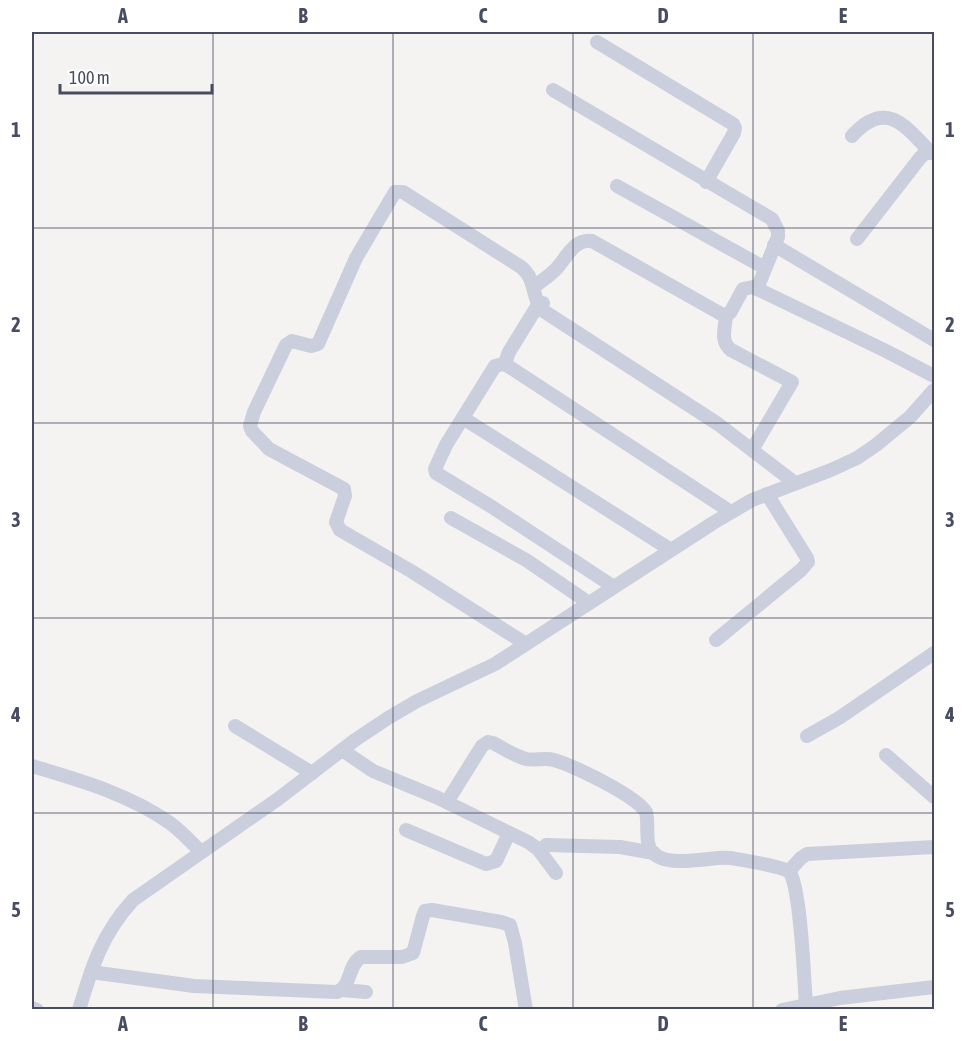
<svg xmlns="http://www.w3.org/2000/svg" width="966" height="1041" viewBox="0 0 966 1041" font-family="'Asap Condensed',sans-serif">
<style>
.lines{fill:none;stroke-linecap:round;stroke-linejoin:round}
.minor{stroke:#cbcedc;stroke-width:14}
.grid{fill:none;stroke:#484c61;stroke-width:1.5;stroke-opacity:0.55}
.neatline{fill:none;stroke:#484c61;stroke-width:2}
.grid-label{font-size:20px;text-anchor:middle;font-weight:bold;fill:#484c61}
</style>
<rect width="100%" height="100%" fill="#f4f3f2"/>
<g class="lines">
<g class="minor">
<path d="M597,42L733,124L735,128L734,133L706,182"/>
<path d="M553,90L772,219L778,231V237L757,289"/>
<path d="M852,136C885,99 905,125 930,152"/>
<path d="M617,186L765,268"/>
<path d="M857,239L920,158L925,153H934"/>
<path d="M774,245L934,340"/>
<path d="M534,287C541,281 548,277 554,271C566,260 573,238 592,241L723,315L730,313L743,289L753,287L884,350L934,376"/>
<path d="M726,316C725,329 720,341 731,350L792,382L752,450"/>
<path d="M503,364L505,363L509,352L538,305L543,303"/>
<path d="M463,418L671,550"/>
<path d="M451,518L526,560L589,603"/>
<path d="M614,587L492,507L436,473L435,469L446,445L495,366L503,364L508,366L731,512"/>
<path d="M716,640L801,570L808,562L807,558L767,494"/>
<path d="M526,644L411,571L340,530L336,522L345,496L344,489L269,449L252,431L250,426L254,412L286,345L292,341L311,346L318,344L356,258L395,192H403L521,267C537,280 531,297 542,310L718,424L795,483"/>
<path d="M235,726L312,773"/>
<path d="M807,736L839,718L934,653"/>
<path d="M342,750L373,771L436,797L528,842L538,849L556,873"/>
<path d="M886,755L934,797"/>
<path d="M32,766C79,780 129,794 170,823C181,831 191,842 201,852"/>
<path d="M447,802L482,746L488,742L493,743C503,748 515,756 526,759C535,761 544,757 554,760C574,766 635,795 646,812C649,823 645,839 650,849C663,871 710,856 730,858C749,861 771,864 789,871C801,887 804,980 806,1005"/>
<path d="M406,830L486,864L496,861L509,833"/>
<path d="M546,845L620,847L654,853"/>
<path d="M789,871L801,858L807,854L934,847"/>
<path d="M91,972L194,986L337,992C352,986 347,966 361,957H402L413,953L423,916L425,911L432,910L501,922L510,925L515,943L526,1010"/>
<path d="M342,990L366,992"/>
<path d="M32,1008L37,1010"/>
<path d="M79,1010C92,966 102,934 133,900L278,799L355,740L388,718L417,701L495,664L713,523L752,500L831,470L857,458L876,445L910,417L934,390"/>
<path d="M782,1010L840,998L934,987"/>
</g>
</g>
<path class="grid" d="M213,32V1010M393,32V1010M573,32V1010M753,32V1010M32,228H934M32,423H934M32,618H934M32,813H934"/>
<rect width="966" height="1041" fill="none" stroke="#ffffff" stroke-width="66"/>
<path d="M60 84v9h152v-9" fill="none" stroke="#484c61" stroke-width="3"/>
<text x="69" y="84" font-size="18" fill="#484c61" stroke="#ffffff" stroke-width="4.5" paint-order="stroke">100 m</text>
<rect x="33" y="33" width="900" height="975" class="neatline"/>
<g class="grid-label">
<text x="123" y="23">A</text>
<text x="303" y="23">B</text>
<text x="483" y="23">C</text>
<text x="663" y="23">D</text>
<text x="843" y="23">E</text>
<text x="16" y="137">1</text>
<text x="950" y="137">1</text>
<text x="16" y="332">2</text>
<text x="950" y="332">2</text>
<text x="16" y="527">3</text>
<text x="950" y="527">3</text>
<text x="16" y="722">4</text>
<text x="950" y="722">4</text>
<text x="16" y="917">5</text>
<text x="950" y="917">5</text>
<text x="123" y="1031">A</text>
<text x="303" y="1031">B</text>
<text x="483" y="1031">C</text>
<text x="663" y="1031">D</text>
<text x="843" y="1031">E</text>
</g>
</svg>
